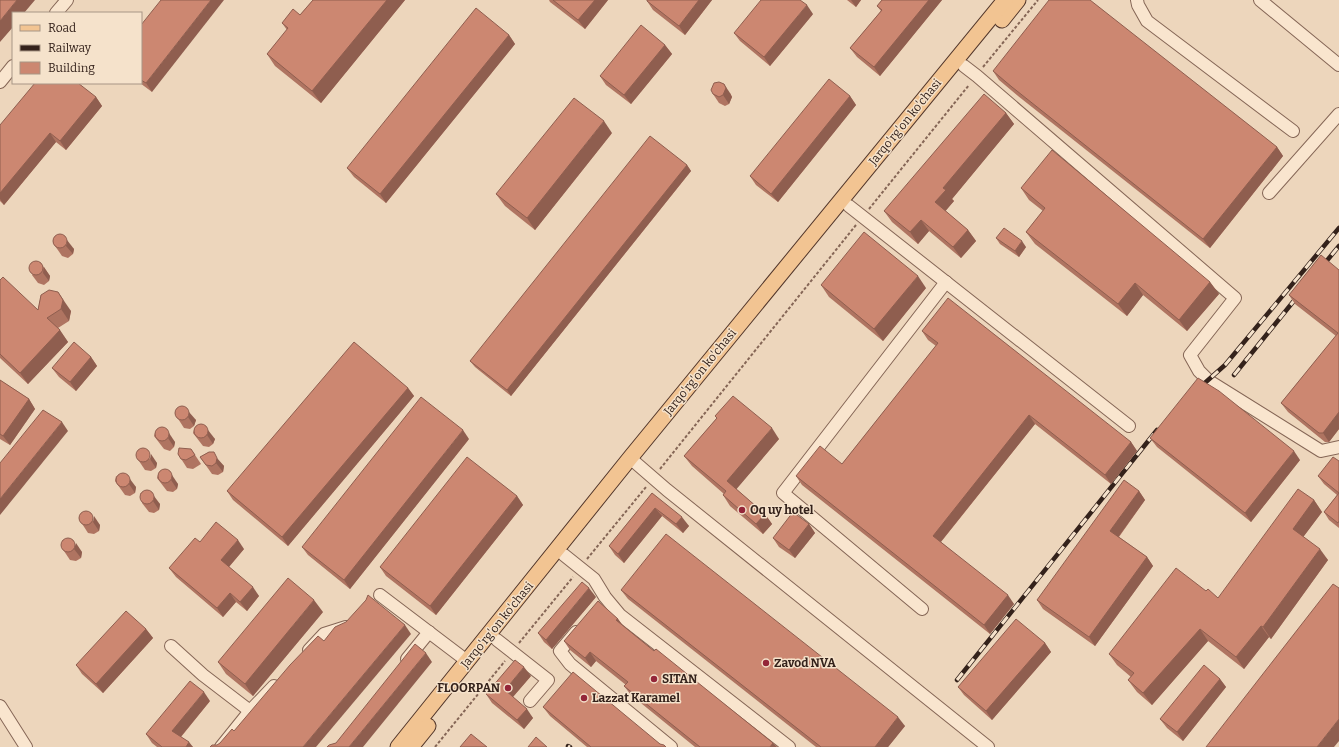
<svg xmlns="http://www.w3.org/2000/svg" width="1339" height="747" viewBox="0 0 1339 747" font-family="Bitter,serif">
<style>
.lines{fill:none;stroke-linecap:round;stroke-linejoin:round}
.minor-casing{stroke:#856656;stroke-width:14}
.major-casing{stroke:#52362a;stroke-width:17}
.path{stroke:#856656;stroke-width:2;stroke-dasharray:3 2;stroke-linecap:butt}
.minor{stroke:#f9e5ce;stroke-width:12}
.major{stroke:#f2c492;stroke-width:15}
.rail-casing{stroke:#34221b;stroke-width:4.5}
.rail{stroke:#f5e2cb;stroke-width:3;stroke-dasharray:9;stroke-linecap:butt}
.wall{fill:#af7461}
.shaded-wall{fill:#8f5e4f}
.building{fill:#cc8771;stroke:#8f5e4f}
.poi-dot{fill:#942639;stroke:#f5e2cb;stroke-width:1.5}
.labels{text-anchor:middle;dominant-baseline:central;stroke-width:3;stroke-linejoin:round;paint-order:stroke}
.street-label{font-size:12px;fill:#34221b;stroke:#f5e2cb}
.poi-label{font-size:12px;font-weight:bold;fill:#34221b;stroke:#f5e2cb;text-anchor:start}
</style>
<rect width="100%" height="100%" fill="#edd6bc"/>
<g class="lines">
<g class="minor-casing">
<g id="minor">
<path d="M1137,0L1138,5L1147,21L1293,131"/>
<path d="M1260,0L1339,65"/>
<path d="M56,13L67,0"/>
<path d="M964,66L977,76L1235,298L1190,355L1199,371L1209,381L1321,451L1339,447"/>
<path d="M0,82L13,66"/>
<path d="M1269,193L1339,114"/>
<path d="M849,206L1129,426"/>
<path d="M630,458L667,490L988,747"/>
<path d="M564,555L594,579L605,597L620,615L789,747"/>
<path d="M380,595L467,661"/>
<path d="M922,609L783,493L946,282"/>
<path d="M576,632L560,651L570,664L671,747"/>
<path d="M497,640L548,680L530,701"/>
<path d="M171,646L203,675L250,711"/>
<path d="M309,650L324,634L346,627"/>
<path d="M407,659L429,632"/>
<path d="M0,706L26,747"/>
<path d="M221,747L250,711L274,686"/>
</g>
</g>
<g class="major-casing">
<g id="major">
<path d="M1002,20L1018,0"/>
<path d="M398,747L630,458L1005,0"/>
<path d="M411,747L428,726"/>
</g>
</g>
<g class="path">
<path d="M983,67L1038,0"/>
<path d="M869,209L969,85"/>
<path d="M660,469L856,225"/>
<path d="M587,559L646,487"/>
<path d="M519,643L573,577"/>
<path d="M435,747L505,661"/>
</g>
<use href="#minor" class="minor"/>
<use href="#major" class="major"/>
<g class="rail-casing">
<g id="rail">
<path d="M1320,269L1339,246"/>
<path d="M1234,375L1301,292"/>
<path d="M1198,389L1225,365L1339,228"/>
<path d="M957,680L1157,430"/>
<path d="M568,746L570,747"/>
</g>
</g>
<use href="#rail" class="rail"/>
</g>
<g class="wall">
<path d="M313,0H405L321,103L275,66L267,54L287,30L282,23L300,15Z"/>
<path d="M549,0H608L585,29L550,2Z"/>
<path d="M647,0H712L685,35L653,10L647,1Z"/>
<path d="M847,0H861L856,7Z"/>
<path d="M882,0H942L880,76L857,57L850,48L881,11L877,6Z"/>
<path d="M813,14L770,66L740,41L734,33Z"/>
<path d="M141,25L152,92L140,83H141Z"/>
<path d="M509,35L515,44L386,203L354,177L347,168Z"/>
<path d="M665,45L672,54L631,104L606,85L600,76Z"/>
<path d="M993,71L1277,147L1283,156L1210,248L1018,96L999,80Z"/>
<path d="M730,93L732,97L729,104L725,106L719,103L713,94Z"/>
<path d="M850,96L856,105L778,202L756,185L750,176Z"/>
<path d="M96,97L102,106L66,150L56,142L4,205L0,201V125Z"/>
<path d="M1006,113L1014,124L952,199L954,201L945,211L968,230L976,241L961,258L929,231L918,244L892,222L884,211Z"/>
<path d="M612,133L535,230L505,206L496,194Z"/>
<path d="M687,165L691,171L511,396L475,367L470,361Z"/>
<path d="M1021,188L1210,282L1219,294L1187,331L1143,295L1127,316L1035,244L1026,232L1043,211L1029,200Z"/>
<path d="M54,237L74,249L73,254L68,258L62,256L53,243Z"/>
<path d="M996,238L1026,247L1019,257L1000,244Z"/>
<path d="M40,262L50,276L49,281L44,285L38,283L32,275Z"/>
<path d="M1339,270V429L1329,442H1325L1288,412L1281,403L1336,336L1295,304L1289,295Z"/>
<path d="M0,280L38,310L41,295L71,311L69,321L58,328L68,342L28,384L0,358Z"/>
<path d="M821,285L926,288L883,341L829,297Z"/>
<path d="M922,331L1131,442L1137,451L1111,484L1035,424L941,542L1014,604L990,634L802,485L796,476L842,464L936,346L928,340Z"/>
<path d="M91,357L97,366L76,391L59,377L52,368Z"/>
<path d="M0,380L29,399L35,409L10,445L0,439Z"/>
<path d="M408,388L414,396L288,546L233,500L227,491Z"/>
<path d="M176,409L196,420L194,426L190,429L184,428L175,414Z"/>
<path d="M715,416L779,439L736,489L765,514L772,524L763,534L730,506L723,495L724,494L692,466L684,456L717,418Z"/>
<path d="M195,427L215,439L213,444L209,447L203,446L193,433Z"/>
<path d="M156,430L175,442L174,447L170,451L164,449L154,436Z"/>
<path d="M1150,438L1300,460L1251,522L1157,447Z"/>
<path d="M469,439L350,589L308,555L302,547Z"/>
<path d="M191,449L201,464L193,469L187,468L178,454Z"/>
<path d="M137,451L157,463L156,468L151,471L145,470L139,461Z"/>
<path d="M209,452L224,466L223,472L218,475L212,474L200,457Z"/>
<path d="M1339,461V528L1329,520L1324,512L1337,495L1324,484L1318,476Z"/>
<path d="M159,472L178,484L177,489L173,492L167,491L157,478Z"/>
<path d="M116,476L136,487L135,493L130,496L125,495L115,481Z"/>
<path d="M1139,491L1145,500L1119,537L1147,557L1153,566L1095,646L1043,609L1037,600Z"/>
<path d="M140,493L160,504L159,510L154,513L149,512L142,503Z"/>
<path d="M652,493L689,526L683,533L662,516L624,563L615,555L609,546Z"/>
<path d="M517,496L523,505L436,615L386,576L380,567Z"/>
<path d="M1314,500L1322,512L1303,537L1328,560L1271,639L1269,637L1244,669L1208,641L1152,705L1137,692L1128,680L1131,677L1117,665L1109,654L1206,591L1218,598Z"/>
<path d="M80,514L100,525L99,531L94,534L88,533L79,519Z"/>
<path d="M809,524L815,533L795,558L779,547L773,538Z"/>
<path d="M62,540L82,552L81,558L76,561L70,560L64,551Z"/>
<path d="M200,542L244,549L229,567L259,596L247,611L236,602L223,617L176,577L169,568Z"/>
<path d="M621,590L905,726L888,747H816L628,599Z"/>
<path d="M596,597L552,649L544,642L538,633Z"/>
<path d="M323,612L253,696L226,674L218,662Z"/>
<path d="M618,619L623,626L654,651L773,743L777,747H695L631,695L624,686L626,685L596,661L591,667L570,650L564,641Z"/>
<path d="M146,629L153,638L103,693L82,674L76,665Z"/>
<path d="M1045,643L1051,652L992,720L964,695L958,687Z"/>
<path d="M531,676L513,697L533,718L524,729L492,703L486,694Z"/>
<path d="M1220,679L1226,687L1183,741L1167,728L1160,719Z"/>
<path d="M210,701L181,737L193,747H157L152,743L146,734Z"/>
<path d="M543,707L660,744L666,747H587L550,716Z"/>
</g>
<g class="shaded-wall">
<path d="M17,0H35L24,13H13V27L0,42V21Z"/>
<path d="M211,0H224L152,92L146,83Z"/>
<path d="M387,0H405L321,103L312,91Z"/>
<path d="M595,0H608L585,29L578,20Z"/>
<path d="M699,0H712L685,35L679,26Z"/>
<path d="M851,0H861L856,7Z"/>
<path d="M929,0H942L880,76L874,67Z"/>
<path d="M807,5L813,14L770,66L764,57Z"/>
<path d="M509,35L515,44L386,203L380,194Z"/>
<path d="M665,45L672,54L631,104L624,95Z"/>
<path d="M724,84L730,93L732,97L729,104L723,95Z"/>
<path d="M850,96L856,105L778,202L771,194Z"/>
<path d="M96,97L102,106L66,150L60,141Z"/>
<path d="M1006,113L1014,124L952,199L954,201L943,214L935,202L943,188Z"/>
<path d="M604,121L612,133L535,230L527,218Z"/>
<path d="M50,133L56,142L4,205L0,199V193Z"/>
<path d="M1277,147L1283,156L1210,248L1203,239Z"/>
<path d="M687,165L691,171L511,396L507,390Z"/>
<path d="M921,220L929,231L918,244L910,232Z"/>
<path d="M968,230L976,241L961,258L953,247Z"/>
<path d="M67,240L74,249L73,254L66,246Z"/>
<path d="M1022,241L1026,247L1019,257L1015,251Z"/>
<path d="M44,267L50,276L49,281L43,273Z"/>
<path d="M918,276L926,288L883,341L874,329Z"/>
<path d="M1210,282L1219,294L1187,331L1179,320Z"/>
<path d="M1135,283L1143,295L1127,316L1118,304Z"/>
<path d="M58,292L71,311L69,321L61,309Z"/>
<path d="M60,330L68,342L28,384L20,373Z"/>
<path d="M91,357L97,366L76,391L70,382Z"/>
<path d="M408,388L414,396L288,546L282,537Z"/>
<path d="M29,399L35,409L10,445L3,436Z"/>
<path d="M189,412L196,420L194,426L188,417Z"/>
<path d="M1339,412V429L1329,442L1323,433Z"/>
<path d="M1029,415L1035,424L939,544L933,536Z"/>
<path d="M62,422L68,431L0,515V499Z"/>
<path d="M772,428L779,439L734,492L727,481Z"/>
<path d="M208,430L215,439L213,444L207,435Z"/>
<path d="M463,430L469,439L350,589L344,580Z"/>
<path d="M169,433L175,442L174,447L168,438Z"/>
<path d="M1131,442L1137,451L1111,484L1105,475Z"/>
<path d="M1294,451L1300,460L1251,522L1245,513Z"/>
<path d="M151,454L157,463L156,468L150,459Z"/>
<path d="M217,458L224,466L223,472L216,463Z"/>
<path d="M172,475L178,484L177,489L171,480Z"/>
<path d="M130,479L136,487L135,493L129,484Z"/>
<path d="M1139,491L1145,500L1116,540L1110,531Z"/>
<path d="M154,496L160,504L159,510L153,501Z"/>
<path d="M517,496L523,505L436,615L430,606Z"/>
<path d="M1314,500L1322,512L1301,540L1293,529Z"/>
<path d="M655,508L662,516L624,563L618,554Z"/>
<path d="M765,514L772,524L763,534L756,524Z"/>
<path d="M94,516L100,525L99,531L93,522Z"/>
<path d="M682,517L689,526L683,533L676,524Z"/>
<path d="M809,524L815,533L795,558L789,550Z"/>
<path d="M238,540L244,549L227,569L221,560Z"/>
<path d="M76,543L82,552L81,558L74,549Z"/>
<path d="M1320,549L1328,560L1271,639L1263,627Z"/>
<path d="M1147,557L1153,566L1095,646L1089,637Z"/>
<path d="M253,587L259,596L247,611L240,602Z"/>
<path d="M589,588L596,597L552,649L546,640Z"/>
<path d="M230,593L236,602L223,617L217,608Z"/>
<path d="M1008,595L1014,604L990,634L984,625Z"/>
<path d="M314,600L323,612L253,696L245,684Z"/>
<path d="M618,619L624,627L616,620Z"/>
<path d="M405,625L411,634L316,747H303Z"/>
<path d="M1261,626L1269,637L1244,669L1236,657Z"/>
<path d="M146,629L153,638L103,693L96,684Z"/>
<path d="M1200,629L1208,641L1152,705L1143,693Z"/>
<path d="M1045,643L1051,652L992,720L986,711Z"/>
<path d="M590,652L596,661L591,667L585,658Z"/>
<path d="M426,653L432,662L363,747H349Z"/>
<path d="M524,667L531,676L511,699L505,690Z"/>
<path d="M1220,679L1226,687L1183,741L1177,732Z"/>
<path d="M204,692L210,701L178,740L172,731Z"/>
<path d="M527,709L533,718L524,729L517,720Z"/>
<path d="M898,717L905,726L888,747H875Z"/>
<path d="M1339,719V741L1334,747H1317Z"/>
<path d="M189,742L193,747H186Z"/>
<path d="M773,743L777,747H770Z"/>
</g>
<g class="building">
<path d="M0,0H17L0,21Z"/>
<path d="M161,0H211L146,83L141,80V25Z"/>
<path d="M313,0H387L312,91L267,54L288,28L282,23L293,9L300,15Z"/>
<path d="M553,0H595L578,20Z"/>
<path d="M647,0H699L679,26L647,1Z"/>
<path d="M761,0H800L807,5L764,57L734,33Z"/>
<path d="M882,0H929L874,67L850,48L882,10L877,6Z"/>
<path d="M1049,0H1090L1277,147L1203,239L1012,87L993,71Z"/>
<path d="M476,8L509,35L380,194L347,168Z"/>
<path d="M641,25L665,45L624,95L600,76Z"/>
<path d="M829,79L850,96L771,194L750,176Z"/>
<path d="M719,82L724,84L726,88L723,95L719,97L713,94L711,90L714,83Z"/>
<path d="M35,83H78L96,97L60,141L50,133L0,193V125Z"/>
<path d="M984,94L1006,113L943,188L946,190L935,202L968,230L953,247L921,220L910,232L884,211Z"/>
<path d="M574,98L604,121L527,218L496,194Z"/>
<path d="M650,136L687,165L507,390L470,361Z"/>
<path d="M1052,150L1210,282L1179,320L1135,283L1118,304L1026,232L1045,208L1021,188Z"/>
<path d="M1004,228L1022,241L1015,251L996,238Z"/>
<path d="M864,232L918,276L874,329L821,285Z"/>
<circle cx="60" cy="241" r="7"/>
<path d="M1321,255L1339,270V412L1323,433H1319L1281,403L1338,333L1289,295Z"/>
<circle cx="36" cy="268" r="7"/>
<path d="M3,277L38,310L41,295L49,290L58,292L63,300L61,309L47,318L60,330L20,373L0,354V280Z"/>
<path d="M948,298L1131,442L1105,475L1029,415L933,536L1008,595L984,625L796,476L820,446L842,464L938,343L922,331Z"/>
<path d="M74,342L91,357L70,382L52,368Z"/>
<path d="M354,342L408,388L282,537L227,491Z"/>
<path d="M1198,378L1219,391L1294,451L1245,513L1150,438Z"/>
<path d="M0,380L29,399L3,436L0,434Z"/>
<path d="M733,396L772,428L727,481L765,514L756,524L723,495L726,491L684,456L717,418L715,416Z"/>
<path d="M421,397L463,430L344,580L302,547Z"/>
<circle cx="182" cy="413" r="7"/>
<path d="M43,410L62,422L0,499V463Z"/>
<circle cx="201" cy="431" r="7"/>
<circle cx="162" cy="434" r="7"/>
<circle cx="143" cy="455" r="7"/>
<path d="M179,448L191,449L195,455L186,460L181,459L178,454Z"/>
<path d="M209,452H214L217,458L216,463L212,466L206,465L200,457Z"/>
<path d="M467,457L517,496L430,606L380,567Z"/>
<path d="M1333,457L1339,461V521L1338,523L1324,512L1339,493L1318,476Z"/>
<circle cx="165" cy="476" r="7"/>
<circle cx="123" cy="480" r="7"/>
<path d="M1124,480L1139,491L1110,531L1147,557L1089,637L1037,600Z"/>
<path d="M1298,489L1314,500L1293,529L1320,549L1263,627L1261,626L1236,657L1200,629L1143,693L1128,680L1134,673L1109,654L1176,568L1206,591L1208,589L1218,598Z"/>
<circle cx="147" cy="497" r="7"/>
<path d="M652,493L682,517L676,524L655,508L618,554L609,546Z"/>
<circle cx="86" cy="518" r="7"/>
<path d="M793,512L809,524L789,550L773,538Z"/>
<path d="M216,522L238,540L221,560L253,587L240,602L230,593L217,608L169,568L195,538L200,542Z"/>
<path d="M666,534L898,717L875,747H821L621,590Z"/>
<circle cx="68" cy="545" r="7"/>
<path d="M288,578L314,600L245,684L218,662Z"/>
<path d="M582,582L589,588L546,640L538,633Z"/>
<path d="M1333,584L1339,588V719L1317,747H1206Z"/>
<path d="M368,595L405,625L303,747H210L212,745H217L220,743L232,729L234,731L290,665L318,636L324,641L335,627L346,622L366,600Z"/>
<path d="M598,601L618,619L616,620L654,651L656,649L773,743L770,747H700L624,686L628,682L590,652L585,658L564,641Z"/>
<path d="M126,611L146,629L96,684L76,665Z"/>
<path d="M1016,619L1045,643L986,711L958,687Z"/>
<path d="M415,644L426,653L349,747H327L329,745L336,743Z"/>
<path d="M515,660L524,667L505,690L527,709L517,720L486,694Z"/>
<path d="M1204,665L1220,679L1177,732L1160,719Z"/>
<path d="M573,672L660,744L664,745L666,747H591L543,707Z"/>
<path d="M190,681L204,692L172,731L189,742L186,747H162L146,734Z"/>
<path d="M471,734L487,747H460Z"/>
<path d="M536,737L547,747H528Z"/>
</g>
<g class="poi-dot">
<circle cx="742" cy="510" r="4"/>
<circle cx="766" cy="663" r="4"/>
<circle cx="654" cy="679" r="4"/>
<circle cx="508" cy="688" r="4"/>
<circle cx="584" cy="698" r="4"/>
</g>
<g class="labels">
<g class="street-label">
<text transform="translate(905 122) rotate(-51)">Jarqo'rg'on ko'chasi</text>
<text transform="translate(700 372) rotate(-51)">Jarqo'rg'on ko'chasi</text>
<text transform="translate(497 625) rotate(-51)">Jarqo'rg'on ko'chasi</text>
</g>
<g class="poi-label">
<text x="750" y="510">Oq uy hotel</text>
<text x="774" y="663">Zavod NVA</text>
<text x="662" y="679">SITAN</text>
<text x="500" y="688" text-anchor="end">FLOORPAN</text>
<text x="592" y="698">Lazzat Karamel</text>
</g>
</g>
<rect x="12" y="12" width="130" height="72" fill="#f5e2cb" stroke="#a89585"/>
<rect x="20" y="25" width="20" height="6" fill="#f2c492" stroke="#a89585"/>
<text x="48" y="32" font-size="12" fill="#34221b">Road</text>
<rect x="20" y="45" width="20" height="6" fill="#34221b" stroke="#a89585"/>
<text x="48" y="52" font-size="12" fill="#34221b">Railway</text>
<rect x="20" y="62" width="20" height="12" fill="#cc8771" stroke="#a89585"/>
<text x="48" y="72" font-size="12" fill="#34221b">Building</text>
</svg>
